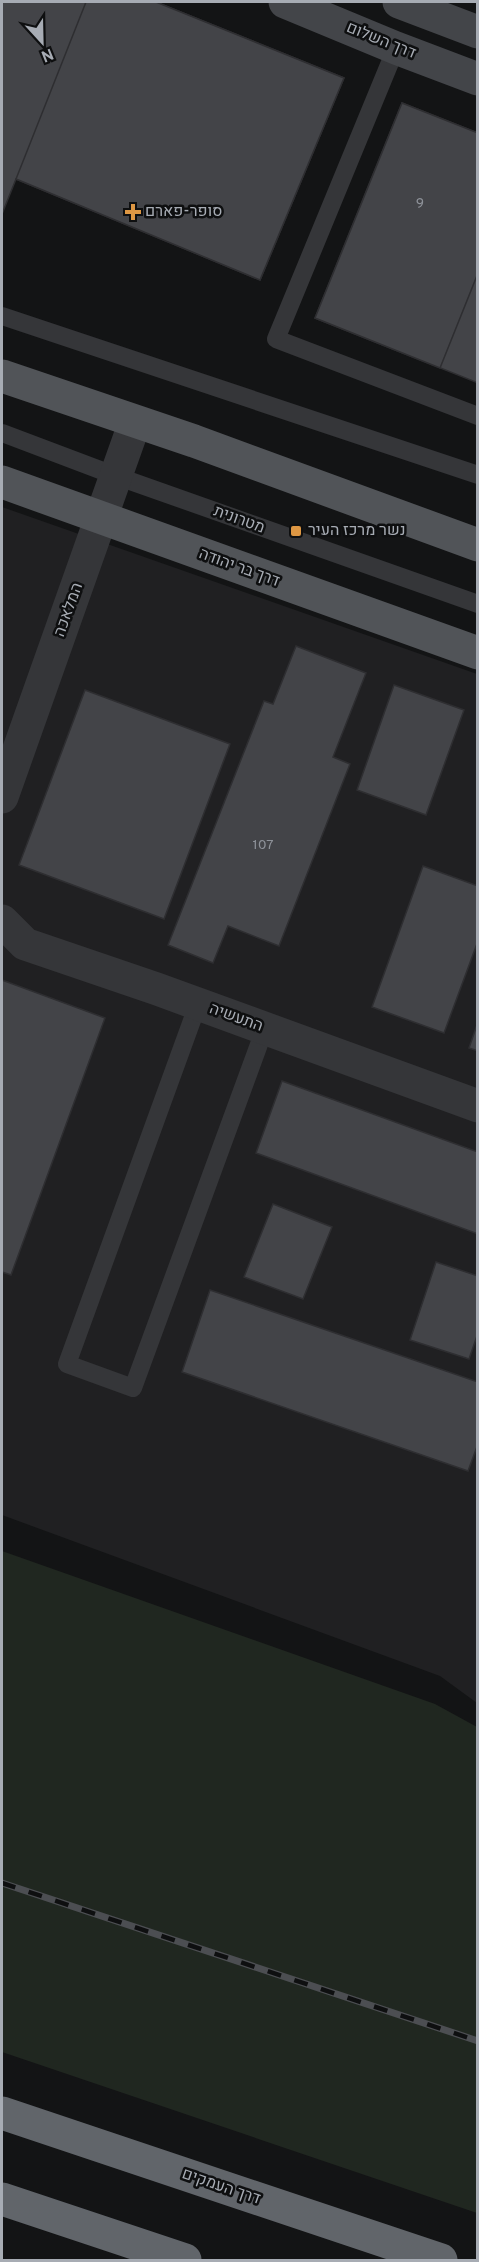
<svg xmlns="http://www.w3.org/2000/svg" width="479" height="2262" viewBox="0 0 479 2262" font-family="Overpass,Heebo,sans-serif">
<style>
.built{fill:#202022}
.green{fill:#202720}
.building{fill:#434448;stroke:#2e2e31;stroke-width:1.5}
.lines{fill:none;stroke-linecap:round;stroke-linejoin:round}
.lane{stroke:#353639;stroke-width:18}
.street{stroke:#353639;stroke-width:33}
.secondary{stroke:#434549;stroke-width:33}
.primary{stroke:#515458;stroke-width:33}
.highway{stroke:#61656a;stroke-width:33}
.rail-casing{stroke:#4c4e52;stroke-width:7}
.rail{stroke:#0e0f10;stroke-width:4.5;stroke-dasharray:14;stroke-linecap:butt}
.poi-dot{fill:#de9743;stroke:#0e0f10;stroke-width:2}
.labels{text-anchor:middle;dominant-baseline:central;stroke-width:5;stroke-linejoin:round;paint-order:stroke}
.number-label{font-size:14px;fill:#8e9299}
.street-label{font-size:16px;fill:#a7acb4;stroke:#0e0f10}
.poi-label{font-size:16px;fill:#a7acb4;stroke:#0e0f10;text-anchor:start}
</style>
<rect width="100%" height="100%" fill="#131415"/>
<path class="built" d="M2,507L477,674V1703L440,1676L2,1515Z"/>
<path class="green" d="M2,1551L435,1704L477,1727V2213L2,2052Z"/>
<g class="building">
<path d="M2,2H156L344,78L260,280L16,179L2,214Z"/>
<path d="M86,2H156L344,78L260,280L16,179Z"/>
<path d="M402,103L478,133V383L315,318Z"/>
<path d="M402,103L478,133V273L440,368L315,318Z"/>
<path d="M296,646L366,673L333,757L350,764L279,946L228,926L213,963L168,945L264,701L273,704Z"/>
<path d="M394,685L464,710L426,815L357,790Z"/>
<path d="M85,690L230,744L164,919L19,865Z"/>
<path d="M423,866L478,886V941L444,1033L372,1007Z"/>
<path d="M2,980L105,1018L11,1275L2,1272Z"/>
<path d="M478,1022V1051L469,1048Z"/>
<path d="M282,1081L478,1152V1234L256,1153Z"/>
<path d="M273,1204L332,1227L303,1299L244,1277Z"/>
<path d="M436,1262L478,1276V1333L469,1359L410,1340Z"/>
<path d="M210,1290L478,1382V1444L468,1471L182,1372Z"/>
</g>
<g class="lines">
<g class="lane">
<path d="M396,48L276,339L478,416"/>
<path d="M2,316L478,475"/>
<path d="M2,433L116,476L478,604"/>
<path d="M198,1004L67,1364L133,1388L265,1028"/>
</g>
<g class="street">
<path d="M2,797L135,422"/>
<path d="M2,921L25,944L157,989L478,1106"/>
</g>
<g class="secondary">
<path d="M285,2L396,48L478,79"/>
<path d="M399,2L478,32"/>
</g>
<g class="primary">
<path d="M2,376L194,441L478,545"/>
<path d="M2,482L478,653"/>
</g>
<g class="highway">
<path d="M2,2113L441,2260"/>
<path d="M2,2199L185,2260"/>
</g>
<g class="rail-casing">
<path id="rail" d="M2,1883L478,2041"/>
</g>
<use href="#rail" class="rail"/>
</g>
<g class="poi-dot">
<path d="M130 203h6v6h6v6h-6v6h-6v-6h-6v-6h6z"/>
<rect x="290" y="525" width="12" height="12" rx="3"/>
</g>
<g class="labels">
<g class="number-label">
<text x="420" y="203">9</text>
<text x="263" y="845">107</text>
</g>
<g class="street-label">
<text transform="translate(381 41) rotate(22)">דרך השלום</text>
<text transform="translate(239 520) rotate(20)">מטרונית</text>
<text transform="translate(239 568) rotate(20)">דרך בר יהודה</text>
<text transform="translate(69 610) rotate(-70)">המלאכה</text>
<text transform="translate(236 1018) rotate(20)">התעשיה</text>
<text transform="translate(221 2187) rotate(19)">דרך העמקים</text>
</g>
<g class="poi-label">
<text x="145" y="212">סופר-פארם</text>
<text x="308" y="531">נשר מרכז העיר</text>
</g>
</g>
<rect width="479" height="2262" fill="none" stroke="#a7acb4" stroke-width="6"/>
<g transform="translate(42 42) rotate(158)" stroke="#0e0f10" stroke-width="4.5" paint-order="stroke">
<path d="M0-4.5L10 22L0 15L-10 22Z" fill="#a7acb4"/>
<text y="-9" font-size="16" font-weight="bold" text-anchor="middle" fill="#a7acb4">N</text>
</g>
</svg>
